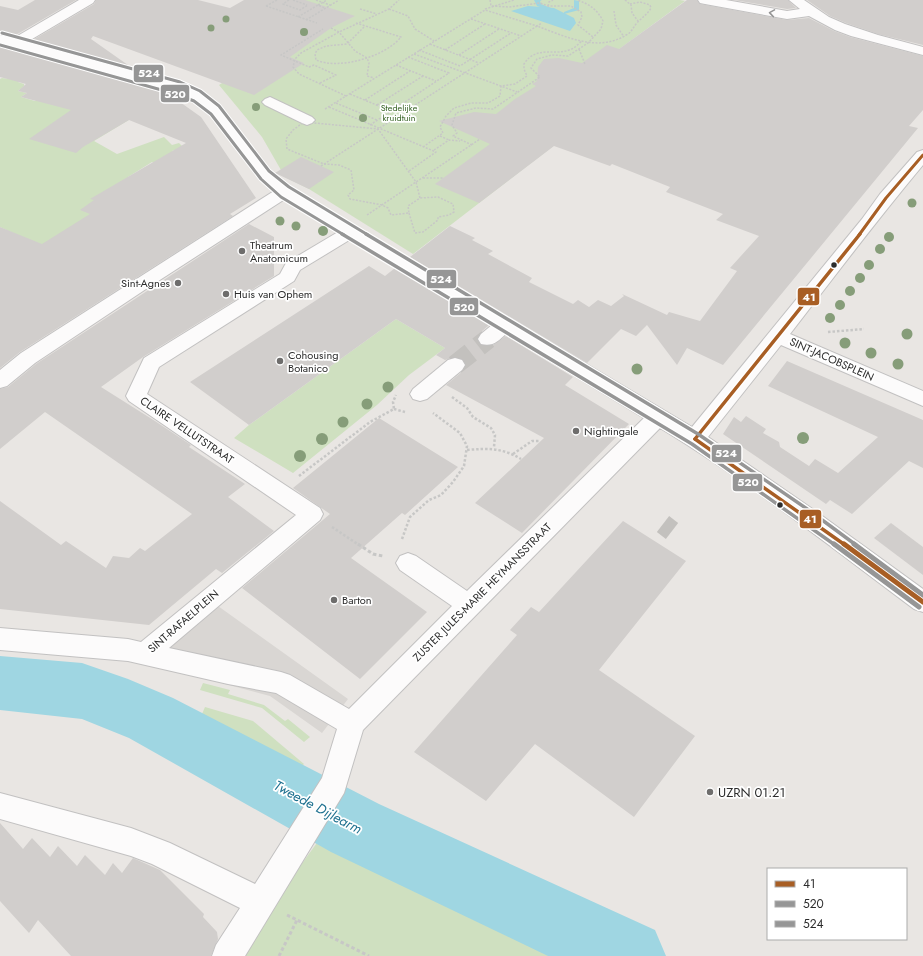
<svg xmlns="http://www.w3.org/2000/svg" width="923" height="956" viewBox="0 0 923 956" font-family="Jost,sans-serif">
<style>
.green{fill:#cfe0c0}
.plaza{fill:#d9d6d3}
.water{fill:#9fd6e2}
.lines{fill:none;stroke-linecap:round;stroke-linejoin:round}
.stream{fill:#9fd6e2;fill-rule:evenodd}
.river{fill:#9fd6e2;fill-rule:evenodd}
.building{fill:#d1cecc}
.minor-tunnel{stroke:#c3c1be;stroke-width:20;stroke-dasharray:20 10;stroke-linecap:butt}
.minor-casing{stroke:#c2c1c1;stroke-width:2}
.path-far2{stroke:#c7c7c6;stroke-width:1.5;stroke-dasharray:2 1.5;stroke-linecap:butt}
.path-far1{stroke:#c7c7c6;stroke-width:2.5;stroke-dasharray:2.5 2;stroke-linecap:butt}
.path{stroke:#c7c7c6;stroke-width:3;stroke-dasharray:3.5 2.5;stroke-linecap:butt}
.minor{fill:#fcfbfb;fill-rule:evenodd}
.bus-1-far2-casing{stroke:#fff;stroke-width:5}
.bus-1-far1-casing{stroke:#fff;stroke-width:6}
.bus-1-casing{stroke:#fff;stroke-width:8}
.bus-2-far2-casing{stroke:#fff;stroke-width:5}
.bus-2-far1-casing{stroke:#fff;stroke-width:6}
.bus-2-casing{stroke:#fff;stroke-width:8}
.bus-3-far2-casing{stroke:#fff;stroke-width:5}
.bus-3-far1-casing{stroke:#fff;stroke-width:6}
.bus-3-casing{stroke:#fff;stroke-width:8}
.bus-1-far2{stroke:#a85e24;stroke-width:3}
.bus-1-far1{stroke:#a85e24;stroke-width:3.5}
.bus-1{stroke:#a85e24;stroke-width:5}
.bus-2-far2{stroke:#969696;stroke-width:3}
.bus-2-far1{stroke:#969696;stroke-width:3.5}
.bus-2{stroke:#969696;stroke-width:5}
.bus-3-far2{stroke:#969696;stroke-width:3}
.bus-3-far1{stroke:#969696;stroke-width:3.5}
.bus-3{stroke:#969696;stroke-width:5}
.tree{fill:#869d79}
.oneway{stroke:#949494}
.poi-dot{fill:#6e6d6c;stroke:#fff;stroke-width:1.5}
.bus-dot{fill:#2c2c2c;stroke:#fff;stroke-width:1.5}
.labels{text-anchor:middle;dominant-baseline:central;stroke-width:3.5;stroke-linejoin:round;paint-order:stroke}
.far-park-label{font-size:9px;fill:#356223;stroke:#fff}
.poi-label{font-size:11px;fill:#2c2c2c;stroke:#fff;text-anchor:start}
.street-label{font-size:11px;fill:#2c2c2c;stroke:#fff}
.near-poi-label{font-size:13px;fill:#2c2c2c;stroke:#fff;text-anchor:start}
.near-water-label{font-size:14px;font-style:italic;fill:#1d708f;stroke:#fff}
.line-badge{stroke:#fff;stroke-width:1.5}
.badge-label{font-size:11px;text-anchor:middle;font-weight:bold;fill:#fff}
</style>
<rect width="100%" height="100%" fill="#e9e6e3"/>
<g class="green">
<path d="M264,0H680L685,1L607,58L552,147L413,254L309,189L285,177L262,137L219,85L275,49Z"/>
<path d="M2,78L18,80V82L24,84V86L18,91L27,93L21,97L35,101L48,93L142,112L94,141L117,154L164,137L172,145L179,143L183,147L172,151L184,172L176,176L152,162L128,177L140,184L99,273L0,227V79Z"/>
<path d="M396,319L445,348L409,375L377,405L293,473L234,438L249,425Z"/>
<path d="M203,683L230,690L228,694L264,705L285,721L288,719L310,737L304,742L262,708L200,690Z"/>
<path d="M205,707L253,721L304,764L302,766L202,714Z"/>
<path d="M322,836L376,869L561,956H241L265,914Z"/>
</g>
<path class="plaza" d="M218,606L348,699L322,733L270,696L150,664Z"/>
<path class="water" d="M528,6L554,8L574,18L576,23L570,31L511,11Z"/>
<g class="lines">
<g class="stream">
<path d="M534,0H542L540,1L541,4L551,8L548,10L537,6Z"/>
<path d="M574,0L579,1V10L564,14V12L574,8Z"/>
</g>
<path class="river" d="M0,656L82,663L128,679L173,698L379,804L655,930L666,956H548L331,852L129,738L82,719L0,710Z"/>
</g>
<g class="building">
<path d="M35,0H76L14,36L0,34V6L18,10Z"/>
<path d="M96,0H198L230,8L244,0H305L355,16L331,28L290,57L304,63L254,95L93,36L91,39L135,70L31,41L94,4Z"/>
<path d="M687,0H697L700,4L787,20L809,18L834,31L850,37L923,56V110L909,126L918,128L723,365L687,348L677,365L647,325L636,336L621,329L587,363L410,257L450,226L475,238L472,240L493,251L488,254L532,278L529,282L573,304L578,300L589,307L598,300L611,306L624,296L622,294L667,315L669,312L700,321L737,271L730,268L759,236L716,220L723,214L666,192L670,187L612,164L610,166L554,146L479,203L435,184L490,144L439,121L474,112L496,114L515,99L536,86L532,84L537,81L538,67L544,59L559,58L582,63L607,45L619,49Z"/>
<path d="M734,0H788L796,8L787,9Z"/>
<path d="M807,0H923V45L878,34L846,23L830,16Z"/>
<path d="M0,45L163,90L201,117L256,198L230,214L233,216L20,352L0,368V227L42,244L90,214L80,210L94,200L90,199L186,143L129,120L83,147L76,153L29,139L71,110L21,97L27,93L18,91L26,84L0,77Z"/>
<path d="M301,157L334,172L309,189L275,173Z"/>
<path d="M249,224L274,237V276L143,357L101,387L155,421L191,445L189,447L245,484L228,497L274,531L222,573L216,569L149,625L0,609V501L61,545L66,541L106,568L113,556L129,558L140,548L145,551L192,514L45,412L0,449V389L8,387L36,364Z"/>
<path d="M369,266L385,276L395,268L489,325L480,333L477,338L481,345H493L506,336L573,377L565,385L629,424L522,533L475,503L544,438L446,385L463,371L466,366L463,359L455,357L445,360L436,355L445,348L396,319L249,425L190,382Z"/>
<path d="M787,361L923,420V468L909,461L852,514L830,500L826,504L723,434L734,417L741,422L746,416L766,429L763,433L779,442L780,447L809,466L815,459L838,473L878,437L768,386Z"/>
<path d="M379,418L458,467L405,515L402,513L351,558L427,612L360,679L242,588L330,514L293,488Z"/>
<path d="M623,521L686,561L599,670L695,736L634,817L535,744L486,801L414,752L517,635L510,630L531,607L539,612Z"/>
<path d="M891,523L923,547V575L874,538Z"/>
<path d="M0,823L23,849L32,838L50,857L58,846L77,866L85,855L105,875L113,863L122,873L133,858L160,870L204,914L203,917L217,932L218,939L211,956H71L38,920L29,933L0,901Z"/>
</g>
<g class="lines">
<g class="minor-tunnel">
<path d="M455,365L488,339"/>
<path d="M663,524L672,531"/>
</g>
<g class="minor-casing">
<g id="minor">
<path d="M79,0H95L93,3L27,42L183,85L202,93L220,107L271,172L291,188L692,427L862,219L880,194L917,152L923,150V165C877,220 834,277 790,334L923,391V406L781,345L708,437L814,510L923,589V612L914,609C831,547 749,482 660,428L363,730L344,793L245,956H212L216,945L240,908L152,864L131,856L0,819V793L131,828L170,843L255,884L322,778L337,729L276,693L228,684L128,661L0,650V628L128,639L141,642L296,515L129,401L126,396L144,358L280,274L286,263L338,232L285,199L149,287L35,363L7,386L0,388V370L21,353L274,191L259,178L210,113L192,99L173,91L0,43V35L14,38ZM351,239L492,325L481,334L478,339L481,344C493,347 498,341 506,334L644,418L467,591L416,556L408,553L400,556L396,563L400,570L452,606L349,709L290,675L281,672L169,648L320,520L323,514L320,508L147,394L159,367L294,281L300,270Z"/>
<path d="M698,0H726L787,11L800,9L789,0H804L829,17L845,24L878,35L923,47V55L851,36L835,30L809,16L787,19L705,4L700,3Z"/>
<path d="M270,97L312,117L315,120L312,123L307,125L302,123L265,105L262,102L265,99Z"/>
<path d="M455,358L462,360L465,365L462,370L427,399L420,401L413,399L410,394L413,389L448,360Z"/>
</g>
</g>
<g class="path-far2">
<path d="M289,0L283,4L300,10L308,5"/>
<path d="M293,0L307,5"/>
<path d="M316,0L330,5"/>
<path d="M490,0L491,6L509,7L540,3L548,6H571L581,12L582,17L578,25L593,37"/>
<path d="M625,0L631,5L632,13L638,21"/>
<path d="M318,5L327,0"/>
<path d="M266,6L317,23"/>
<path d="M266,6L277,0"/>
<path d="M548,6L549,2L553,0"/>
<path d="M360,9L377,14"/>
<path d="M389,9L408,16L415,29L434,41"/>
<path d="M485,9L514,0"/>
<path d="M614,11L616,25L624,37"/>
<path d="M298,17L318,5L325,8"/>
<path d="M471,19L521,36"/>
<path d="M306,20L339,0"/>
<path d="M356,23L401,37C385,57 339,70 316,60L315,54L317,50L326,46L347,44L365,26"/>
<path d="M331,28L339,32L355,51L367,58L369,63L367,76L374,78"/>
<path d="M430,44L479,63"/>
<path d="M579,49L585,64"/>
<path d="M419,50L460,66L511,33"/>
<path d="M445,50L485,24"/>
<path d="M414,54L517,92"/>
<path d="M459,55L499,29"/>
<path d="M396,65L436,81"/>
<path d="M320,83L336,75L314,65L309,67L281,55L323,29"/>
<path d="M350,94L391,111"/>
<path d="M346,96L299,74L293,67L295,59L301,53L339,32L389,9L399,0"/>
<path d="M365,100L410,71"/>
<path d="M336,103L377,120"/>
<path d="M377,105L423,76"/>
<path d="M329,107L436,152L409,171"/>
<path d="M325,109L485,10L537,26L542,23"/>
<path d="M304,122L378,129L416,182L420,198L408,206L409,213L391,215L388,208L382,205L350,199L348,195L354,190L351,170L339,165L324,164L287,149L286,139L293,130Z"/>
<path d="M370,125L449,73L408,57"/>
<path d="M440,136L449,140"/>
<path d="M472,145L453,136L457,133L452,125L456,113L476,108L493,109L540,77L531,68L537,59L552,55L568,56L588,43L601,29L603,21C597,9 589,4 577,0"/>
<path d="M423,147L443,133L440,127L446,116L454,108L471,103H488L500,96L501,86L515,84L527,76L524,69V64C536,45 554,56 569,50C574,49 578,44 582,41"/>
<path d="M434,150L449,140L460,141"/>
<path d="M321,166L537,26C564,36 598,53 626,35C631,33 633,28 636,24C641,18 647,15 651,8L650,5L640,2L630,4"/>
<path d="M423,178H443"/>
<path d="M409,213L415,233L423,232L438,220V217L449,215L454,212L453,204L438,197L420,198"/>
<path d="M367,215L480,139"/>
</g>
<g class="path-far1">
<path d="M828,332L864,329"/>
<path d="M452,397L467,408L473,417L491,428L495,435L494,447"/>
<path d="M394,409L405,412"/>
<path d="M467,450C488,448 503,448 521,459"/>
<path d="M513,454L532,441H540"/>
<path d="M299,476L370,422L394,409L393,402L396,395"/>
<path d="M332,527L359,545"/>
<path d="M402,539L410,517L429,500L441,495L453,482L464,466L467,446L460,433L433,413"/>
</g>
<g class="path">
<path d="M358,544L373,554L383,556"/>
<path d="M287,915L369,956"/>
<path d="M279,956L297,920"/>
</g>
<use href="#minor" class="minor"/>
<g class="bus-1-far2-casing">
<path id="bus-1-far2" d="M859,235L886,198L923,155"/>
</g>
<g class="bus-1-far1-casing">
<g id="bus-1-far1">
<path d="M695,439L860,234"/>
<path d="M695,439L845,545"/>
</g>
</g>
<g class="bus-1-casing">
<path id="bus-1" d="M844,544L923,602"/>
</g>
<g class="bus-2-far2-casing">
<path id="bus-2-far2" d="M0,45L176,94L194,101L211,114L261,179L281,197L344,235"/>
</g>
<g class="bus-2-far1-casing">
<path id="bus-2-far1" d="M342,234L692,444L835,545"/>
</g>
<g class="bus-2-casing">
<path id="bus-2" d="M834,544L919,607"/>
</g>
<g class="bus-3-far2-casing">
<path id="bus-3-far2" d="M2,33L180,82L200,91L219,106L269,171L289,187L368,235"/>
</g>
<g class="bus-3-far1-casing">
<path id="bus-3-far1" d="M366,234L698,434L810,511L856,545"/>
</g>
<g class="bus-3-casing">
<path id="bus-3" d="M854,544L923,595"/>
</g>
<use href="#bus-1-far2" class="bus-1-far2"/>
<use href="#bus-1-far1" class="bus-1-far1"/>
<use href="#bus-1" class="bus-1"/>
<use href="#bus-2-far2" class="bus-2-far2"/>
<use href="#bus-2-far1" class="bus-2-far1"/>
<use href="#bus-2" class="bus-2"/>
<use href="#bus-3-far2" class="bus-3-far2"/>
<use href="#bus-3-far1" class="bus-3-far1"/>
<use href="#bus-3" class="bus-3"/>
</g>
<g class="tree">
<circle cx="226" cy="19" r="3.5"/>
<circle cx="211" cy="28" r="3.5"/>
<circle cx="304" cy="32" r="4"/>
<circle cx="256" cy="107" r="4"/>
<circle cx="363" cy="118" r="4"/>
<circle cx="912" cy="203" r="4.5"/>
<circle cx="280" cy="221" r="4.5"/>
<circle cx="296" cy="226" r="4.5"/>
<circle cx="323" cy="231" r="5"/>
<circle cx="889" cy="237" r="5"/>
<circle cx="880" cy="249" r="5"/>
<circle cx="869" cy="265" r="5"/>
<circle cx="860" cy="278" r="5"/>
<circle cx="850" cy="291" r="5"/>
<circle cx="840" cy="305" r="5"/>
<circle cx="830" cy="318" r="5"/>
<circle cx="907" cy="334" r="5.5"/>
<circle cx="845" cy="343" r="5.5"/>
<circle cx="871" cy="353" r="5.5"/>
<circle cx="898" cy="364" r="5.5"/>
<circle cx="637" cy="369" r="5.5"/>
<circle cx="388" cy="387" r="5.5"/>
<circle cx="367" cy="404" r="5.5"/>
<circle cx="343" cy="422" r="5.5"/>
<circle cx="803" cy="438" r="6"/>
<circle cx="322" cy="439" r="6"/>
<circle cx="300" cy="456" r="6"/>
</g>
<defs><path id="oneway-chevron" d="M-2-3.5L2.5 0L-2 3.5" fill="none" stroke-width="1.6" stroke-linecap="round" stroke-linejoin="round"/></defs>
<use class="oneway" href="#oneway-chevron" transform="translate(772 13) rotate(-171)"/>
<g class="poi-dot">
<circle cx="242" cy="251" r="4"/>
<circle cx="178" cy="283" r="4"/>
<circle cx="226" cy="294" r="4"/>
<circle cx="280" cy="361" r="4"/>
<circle cx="576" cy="431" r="4"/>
<circle cx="334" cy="600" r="4"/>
<circle cx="710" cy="792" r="4"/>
</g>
<g class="bus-dot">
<circle cx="834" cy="265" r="3.5"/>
<circle cx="780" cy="505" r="3.5"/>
</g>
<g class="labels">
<g class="far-park-label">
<text x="399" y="107">Stedelijke<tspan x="399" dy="10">kruidtuin</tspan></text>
</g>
<g class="poi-label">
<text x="250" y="245">Theatrum<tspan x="250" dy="13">Anatomicum</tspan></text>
<text x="170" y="283" text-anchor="end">Sint-Agnes</text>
<text x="234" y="294">Huis van Ophem</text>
<text x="288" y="355">Cohousing<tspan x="288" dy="13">Botanico</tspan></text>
<text x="584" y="431">Nightingale</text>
<text x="342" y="600">Barton</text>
</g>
<g class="street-label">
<text transform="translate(832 359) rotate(24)">SINT-JACOBSPLEIN</text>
<text transform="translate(187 430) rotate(34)">CLAIRE VELLUTSTRAAT</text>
<text transform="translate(482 592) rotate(-45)">ZUSTER JULES-MARIE HEYMANSSTRAAT</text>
<text transform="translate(183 621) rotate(-41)">SINT-RAFAELPLEIN</text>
</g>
<g class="near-poi-label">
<text x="718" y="792">UZRN 01.21</text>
</g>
<g class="near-water-label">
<text transform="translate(318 807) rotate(28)">Tweede Dijlearm</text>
</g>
</g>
<g class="line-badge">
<rect x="133" y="64" width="31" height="19" rx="4" fill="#969696"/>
<rect x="160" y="84" width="30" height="19" rx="4" fill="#969696"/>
<rect x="426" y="269" width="31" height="20" rx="4" fill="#969696"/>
<rect x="797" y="287" width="23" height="19" rx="4" fill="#a85e24"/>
<rect x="449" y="297" width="30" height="19" rx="4" fill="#969696"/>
<rect x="711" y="444" width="31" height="19" rx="4" fill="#969696"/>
<rect x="732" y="473" width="31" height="19" rx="4" fill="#969696"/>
<rect x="799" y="509" width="23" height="20" rx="4" fill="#a85e24"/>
</g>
<g class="badge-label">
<text x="149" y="77">524</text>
<text x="175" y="98">520</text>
<text x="441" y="283">524</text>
<text x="809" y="301">41</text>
<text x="464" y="311">520</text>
<text x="726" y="457">524</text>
<text x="748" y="486">520</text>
<text x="810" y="523">41</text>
</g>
<rect x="767" y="868" width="140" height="72" fill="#ffffff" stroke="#ababab"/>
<rect x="775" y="881" width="20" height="6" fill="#a85e24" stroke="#ababab"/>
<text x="803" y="888" font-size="12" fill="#2c2c2c">41</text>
<rect x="775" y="901" width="20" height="6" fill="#969696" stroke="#ababab"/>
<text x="803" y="908" font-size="12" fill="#2c2c2c">520</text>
<rect x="775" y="921" width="20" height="6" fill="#969696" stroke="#ababab"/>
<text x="803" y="928" font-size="12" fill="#2c2c2c">524</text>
</svg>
